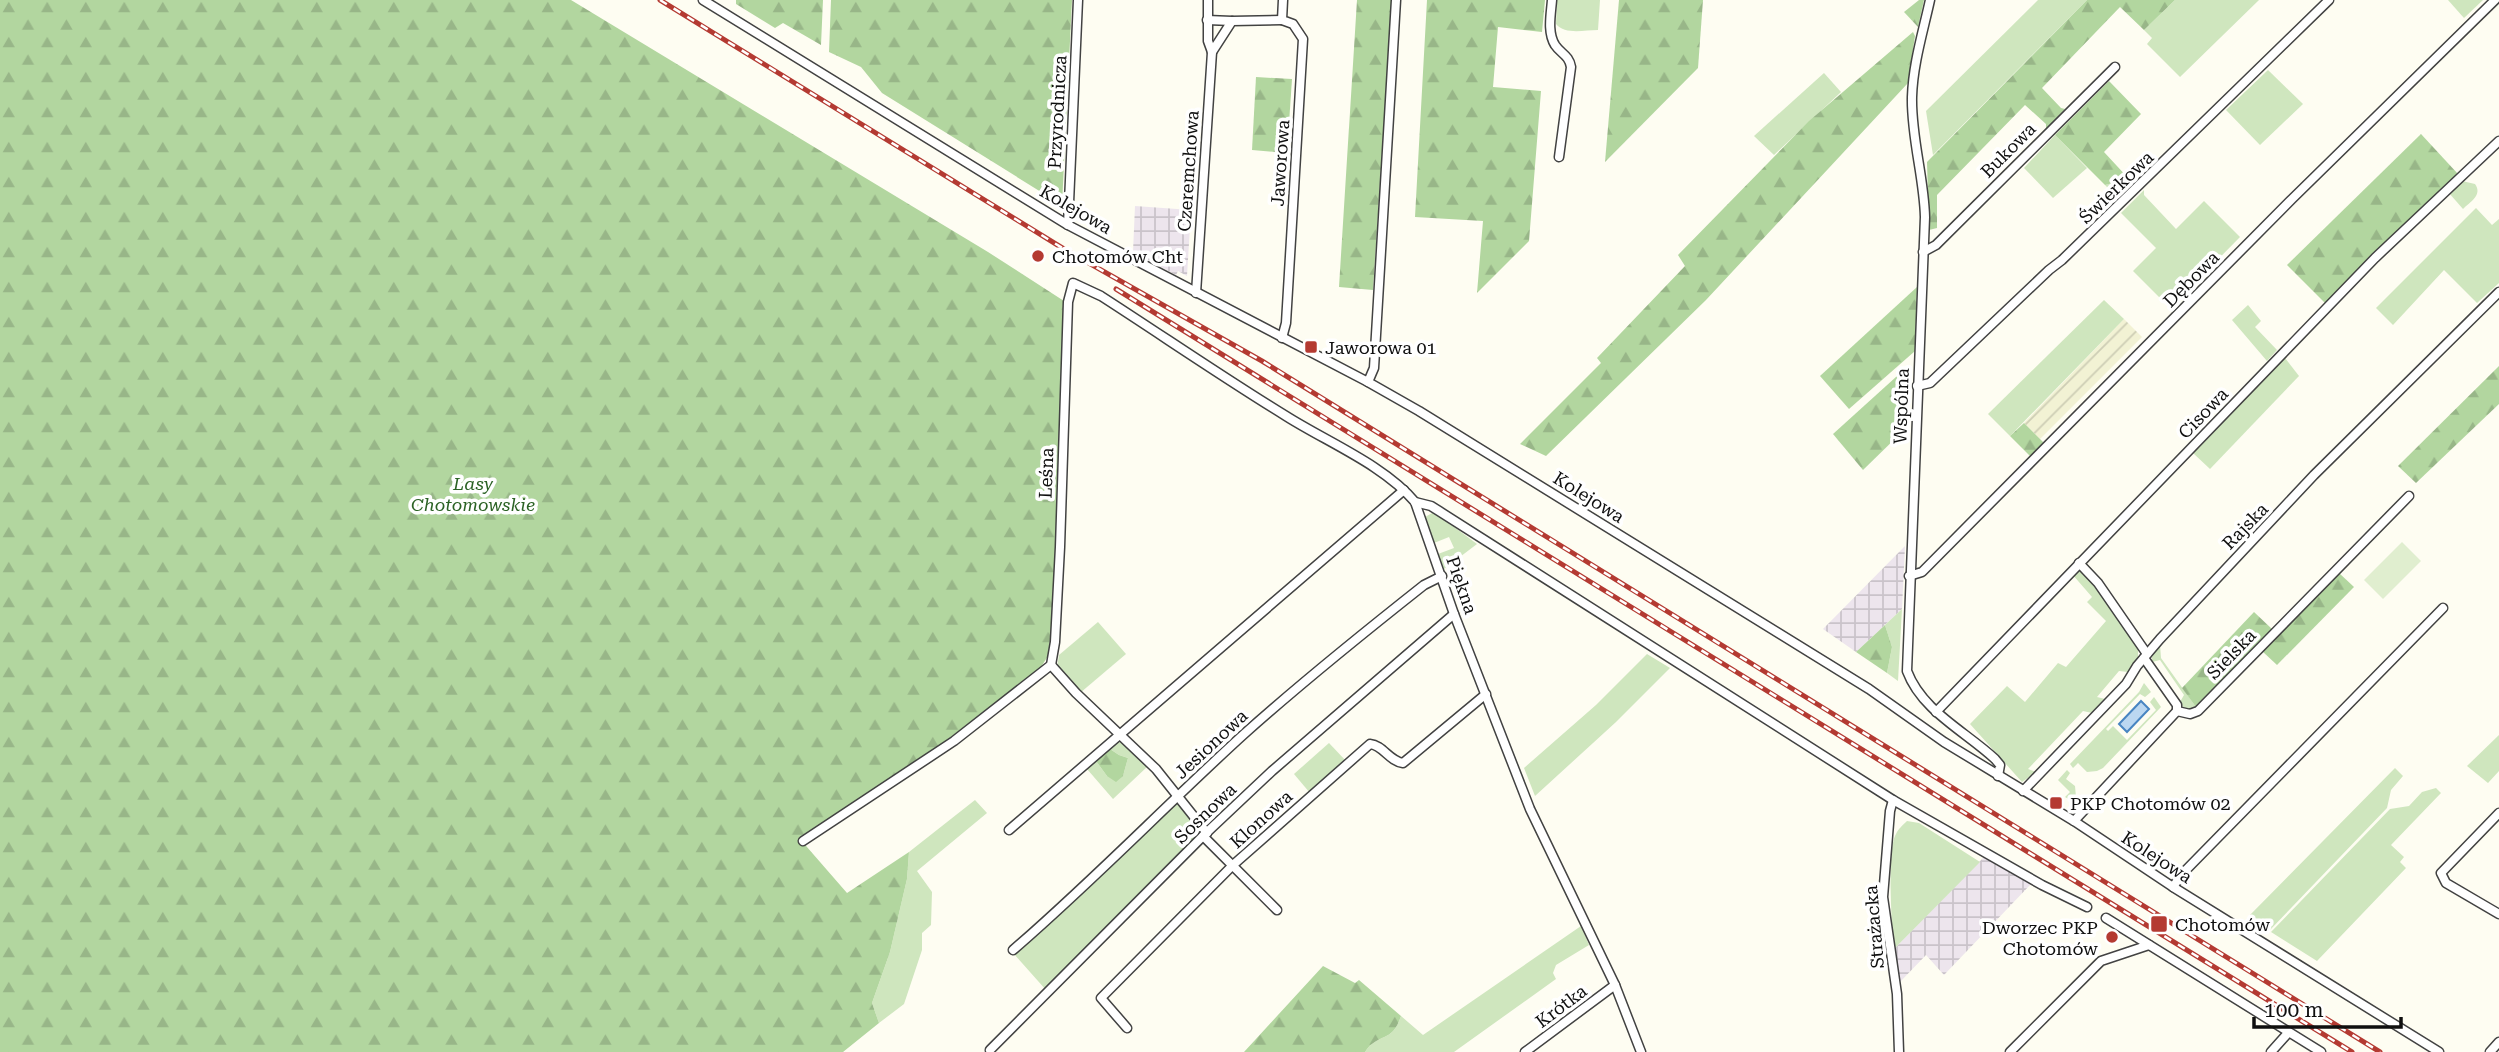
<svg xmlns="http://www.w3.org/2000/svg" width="2499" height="1052" viewBox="0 0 2499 1052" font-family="'Roboto Serif',serif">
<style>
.industrial{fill:url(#industrial-grid)}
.farmland{fill:url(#farmland-furrows)}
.grass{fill:#cfe6be}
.forest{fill:url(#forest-firs)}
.pitch{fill:#e0eecf}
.water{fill:#bbd7f1;stroke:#4885c2;stroke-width:2}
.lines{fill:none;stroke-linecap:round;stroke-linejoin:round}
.street-casing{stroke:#424242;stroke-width:11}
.street{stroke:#fff;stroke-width:8}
.rail-casing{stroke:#b43a32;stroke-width:5}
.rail{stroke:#fff;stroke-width:2.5;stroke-dasharray:8;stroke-linecap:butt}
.poi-dot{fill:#b43a32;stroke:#fff;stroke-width:2.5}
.labels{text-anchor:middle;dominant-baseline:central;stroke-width:7;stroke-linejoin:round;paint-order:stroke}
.street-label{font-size:18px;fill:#0f0f0f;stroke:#fff}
.poi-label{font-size:18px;fill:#0f0f0f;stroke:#fff;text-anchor:start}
.park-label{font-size:18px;font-style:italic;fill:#2b6224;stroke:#fff}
</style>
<defs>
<pattern id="industrial-grid" width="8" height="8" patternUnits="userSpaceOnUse" patternTransform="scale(1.75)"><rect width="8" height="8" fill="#ede5ed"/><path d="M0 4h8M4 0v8" fill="none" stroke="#cac3ca"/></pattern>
<pattern id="farmland-furrows" width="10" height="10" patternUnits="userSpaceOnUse" patternTransform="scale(1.75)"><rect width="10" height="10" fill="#f2f2d4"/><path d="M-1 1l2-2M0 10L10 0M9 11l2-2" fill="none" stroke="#ceceb5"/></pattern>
<pattern id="forest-firs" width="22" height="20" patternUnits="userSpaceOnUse" patternTransform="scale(1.75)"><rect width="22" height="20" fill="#b2d69f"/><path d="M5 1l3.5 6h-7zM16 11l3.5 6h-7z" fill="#98b688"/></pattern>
</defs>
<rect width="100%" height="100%" fill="#fefdf2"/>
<g class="industrial">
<path d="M1135,206L1191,210L1187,276L1178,271L1176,275L1133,252Z"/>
<path d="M1905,546L1902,609L1856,652L1823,629Z"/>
<path d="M1985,856L2031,884L1944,975L1926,955L1899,983L1893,950Z"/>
</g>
<path class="farmland" d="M2124,319L2142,337L2040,439L2024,423Z"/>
<g class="grass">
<path d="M1557,0H1600L1598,30C1584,30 1565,35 1556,24Z"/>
<path d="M2038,0H2087L1933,155L1926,111Z"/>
<path d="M2175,0H2259L2180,77L2147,44L2152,38L2144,30Z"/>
<path d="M2448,0H2483L2464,18Z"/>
<path d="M2268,70L2303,104L2260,145L2226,110Z"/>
<path d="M1824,73L1841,92L1774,155L1754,136Z"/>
<path d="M2055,135L2087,168L2053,198L2024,168Z"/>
<path d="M2129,179L2137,183L2115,201L2116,196L2105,185Z"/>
<path d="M2462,181L2475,184C2483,195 2470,202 2463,209L2449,193Z"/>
<path d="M2144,190V195L2176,229L2204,201L2240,237L2170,308L2133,271L2156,248L2121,213Z"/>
<path d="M2476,208L2492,225L2499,219V283L2477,303L2444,270L2393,325L2376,308Z"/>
<path d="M2104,300L2124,319L2010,436L1988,414Z"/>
<path d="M2248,305L2261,321L2255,327L2277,350L2267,361L2232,320Z"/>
<path d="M2285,358L2299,376L2210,469L2193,453Z"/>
<path d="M1434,512L1477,544L1444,569L1438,554L1454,548L1449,537L1434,543L1425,517Z"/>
<path d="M2077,571H2083L2104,596L2103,599L2138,649V657L2128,672L2119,671L2097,697L2105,699L2092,713L2083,711L2028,769L2036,772L2022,782L1970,724L2007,686L2025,702L2058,663L2066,667L2106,621L2087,602L2092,597L2072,574Z"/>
<path d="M1902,609L1898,681L1887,673L1892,647L1885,625Z"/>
<path d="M1098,622L1126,654L1080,693L1057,668L1059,655Z"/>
<path d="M2160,645L2161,658L2196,707L2192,710L2184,708L2180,702L2184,695L2160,660L2152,662V655Z"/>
<path d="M1647,654L1670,668L1616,722L1535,796L1524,768L1596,705Z"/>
<path d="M2144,683L2151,692L2145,697L2140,694L2106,729L2108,731L2113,726L2127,740L2156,710L2150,702L2154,697L2161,707L2103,768L2097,771L2087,772L2078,763L2073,768L2070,764L2139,692Z"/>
<path d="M2499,735V771L2488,783L2467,766Z"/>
<path d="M1118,742L1124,743L1148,766L1113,799L1087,769L1096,761L1107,776H1123L1128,758L1119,755L1110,749Z"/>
<path d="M1329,743L1346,761L1310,793L1294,774Z"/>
<path d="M2395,768L2403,776L2391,790L2387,808L2269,931L2248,917Z"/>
<path d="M2067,770L2070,773L2066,779L2075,786L2076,797L2072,801L2065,797L2070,792L2058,780Z"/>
<path d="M2436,788L2441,793L2391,845L2404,857L2400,862L2406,868L2317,961L2271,932L2390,809L2409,806L2422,792Z"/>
<path d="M975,800L987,813L917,871L932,892L931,925L922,933V950L904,1004L879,1023L872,1003L890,952L907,879L909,852Z"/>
<path d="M1174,803H1179L1203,832L1046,990L1013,953L1091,885Z"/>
<path d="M1907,821L1919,823L1980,862L1893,950C1893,927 1886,851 1896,834C1898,829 1903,825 1907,821Z"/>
<path d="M1581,926L1589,945L1556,965L1553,973L1556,979L1454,1052H1365C1378,1032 1392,1044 1401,1016L1423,1035Z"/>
</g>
<g class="forest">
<path d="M0,0H571L988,252L1064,301L1053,637L1048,656L1041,667L942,744L800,839L847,893L909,852L907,879L890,952L872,1003L879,1023L843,1052H0Z"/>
<path d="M736,0H823L821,45L783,23L775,28L736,4Z"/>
<path d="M831,0H1072L1062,205L882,93L861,67L829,52Z"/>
<path d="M1357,0H1392L1373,290L1339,287Z"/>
<path d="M1427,0H1545L1542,32L1498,27L1493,87L1541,91L1529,241L1477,293L1483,221L1415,217Z"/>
<path d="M1619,0H1703L1698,68L1605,162Z"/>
<path d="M1919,0H1924L1918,27L1904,12Z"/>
<path d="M2087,0H2175L2144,30L2120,7L2042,88L2061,108L2065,109L2046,129V124L2025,105L1937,195V228L1929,230L1927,162Z"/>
<path d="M1913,32L1915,36L1908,83L1706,300L1546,456L1520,444L1601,363L1597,358L1685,266L1678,255L1809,121Z"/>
<path d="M1256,77L1292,79L1287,153L1252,150Z"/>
<path d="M2109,81L2141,114L2104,152L2129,179L2105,185L2055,135Z"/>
<path d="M2421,134L2458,174L2325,303L2287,265Z"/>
<path d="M1917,287L1915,351L1849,409L1820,376Z"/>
<path d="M2499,366V404L2416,483L2398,466Z"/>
<path d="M1907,367L1904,430L1863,470L1833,434Z"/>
<path d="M2024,423L2045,444L2032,458L2010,436Z"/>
<path d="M2338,572L2354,587L2277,665L2262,651Z"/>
<path d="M2254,612L2272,629L2196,707L2182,688Z"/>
<path d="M1885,625L1892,647L1887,673L1856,652Z"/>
<path d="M1110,749L1119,755L1128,758L1123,776L1116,782L1107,776L1096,761Z"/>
<path d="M1323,966L1355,983L1359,980L1401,1016C1392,1044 1378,1032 1365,1052H1244Z"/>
</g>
<path class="pitch" d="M2402,542L2421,561L2383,599L2364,580Z"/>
<path class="water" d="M2141,701L2149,709L2127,732L2119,724Z"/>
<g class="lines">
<g class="street-casing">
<g id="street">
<path d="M703,0L1068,225L1368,382L1419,411L1869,689L1944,742L2074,821L2173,887L2439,1052"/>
<path d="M1552,0C1551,14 1547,32 1555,45C1561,54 1569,55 1571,67L1559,157"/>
<path d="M1930,0C1923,32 1913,64 1912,97C1911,137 1924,177 1925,217L1907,671C1922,711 1965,731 1995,759L2000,765L1998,776"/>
<path d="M1207,20L1232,21"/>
<path d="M1212,52L1232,21L1282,20"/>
<path d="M1068,225L1078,0"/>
<path d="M1923,252L1936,245L2115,67"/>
<path d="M1196,293L1212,52L1208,41V0"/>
<path d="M1282,338L1286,323L1303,39L1293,24L1282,20L1283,0"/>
<path d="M1368,382L1374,368L1396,0"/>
<path d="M1917,386L1930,383L2049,270L2062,260L2329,0"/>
<path d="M1415,502L1431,506L1439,511L1893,800L2042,885L2087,907"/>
<path d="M2079,563L2098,583L2147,654"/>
<path d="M1909,576L1922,572L2292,199L2495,0"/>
<path d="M2144,658L2177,705V711"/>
<path d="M1051,665L1076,693L1156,769L1207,833"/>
<path d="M2177,711L2190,714L2198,711L2409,496"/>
<path d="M1936,712L2375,258L2499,141"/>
<path d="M2023,791L2126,684L2137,666L2160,639L2314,475L2499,292"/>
<path d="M1893,800L1890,811L1883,897L1897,994L1899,1052"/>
<path d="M2499,813L2441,873L2446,883L2499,914"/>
<path d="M2074,821L2177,711"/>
<path d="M1009,830L1404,490"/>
<path d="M1203,836L1277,910"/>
<path d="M803,841L954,741L1051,665L1055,642L1060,547L1068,302L1073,283L1101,296C1163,336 1224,378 1286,416C1327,442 1384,465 1415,502L1454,614L1530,809L1615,985L1641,1052"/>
<path d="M2173,887L2182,874L2443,608"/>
<path d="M2106,918L2321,1052"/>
<path d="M1013,950C1092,882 1165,806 1243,735C1301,683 1362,634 1424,585L1442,576"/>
<path d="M1127,1028L1101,998L1233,865L1370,744C1383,745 1389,761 1403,763L1486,694"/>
<path d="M990,1050L1203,836L1272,771L1454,614"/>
<path d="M1525,1052L1615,985"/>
<path d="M2010,1052L2101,961L2149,945"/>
<path d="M2271,1052L2288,1033"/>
<path d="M2490,1052L2499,1042"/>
</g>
</g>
<use href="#street" class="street"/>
<g class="rail-casing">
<g id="rail">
<path d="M660,0L1064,249L1262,361L2380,1052"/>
<path d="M1116,289L2352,1052"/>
</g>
</g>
<use href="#rail" class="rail"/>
</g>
<g class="poi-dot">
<circle cx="1038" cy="256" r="7"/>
<rect x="1304" y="340" width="14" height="14" rx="3.5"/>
<rect x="2049" y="796" width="14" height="14" rx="3.5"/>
<rect x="2150" y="915" width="18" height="18" rx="3.5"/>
<circle cx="2112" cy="937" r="7"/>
</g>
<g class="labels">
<g class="street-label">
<text transform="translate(1057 112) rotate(-87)">Przyrodnicza</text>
<text transform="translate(2008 150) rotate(-45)">Bukowa</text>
<text transform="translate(1280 163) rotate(-86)">Jaworowa</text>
<text transform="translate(1188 171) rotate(-86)">Czeremchowa</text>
<text transform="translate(2116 187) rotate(-44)">Świerkowa</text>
<text transform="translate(1076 209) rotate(30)">Kolejowa</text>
<text transform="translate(2191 279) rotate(-45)">Dębowa</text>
<text transform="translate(1901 406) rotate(-88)">Wspólna</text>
<text transform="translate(2203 413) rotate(-46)">Cisowa</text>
<text transform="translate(1046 473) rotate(-88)">Leśna</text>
<text transform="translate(1589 497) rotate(32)">Kolejowa</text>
<text transform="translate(2245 526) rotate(-46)">Rajska</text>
<text transform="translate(1462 585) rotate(71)">Piękna</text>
<text transform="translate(2231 654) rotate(-46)">Sielska</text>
<text transform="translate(1211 744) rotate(-43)">Jesionowa</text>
<text transform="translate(1205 813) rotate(-44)">Sosnowa</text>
<text transform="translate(1261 819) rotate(-42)">Klonowa</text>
<text transform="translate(2157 857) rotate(33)">Kolejowa</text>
<text transform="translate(1874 927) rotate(-95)">Strażacka</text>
<text transform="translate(1561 1006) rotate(-37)">Krótka</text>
</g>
<g class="poi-label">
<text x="1052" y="256">Chotomów Cht</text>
<text x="1325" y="347">Jaworowa 01</text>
<text x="2070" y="803">PKP Chotomów 02</text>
<text x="2175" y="924">Chotomów</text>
<text x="2098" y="927" text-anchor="end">Dworzec PKP<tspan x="2098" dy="21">Chotomów</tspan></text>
</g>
<g class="park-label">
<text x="473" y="483">Lasy<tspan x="473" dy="21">Chotomowskie</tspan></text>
</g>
</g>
<path d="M2254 1017v10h147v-10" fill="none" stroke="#0f0f0f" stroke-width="3.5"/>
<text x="2264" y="1017" font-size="21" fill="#0f0f0f" stroke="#ffffff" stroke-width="5" paint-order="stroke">100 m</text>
</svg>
